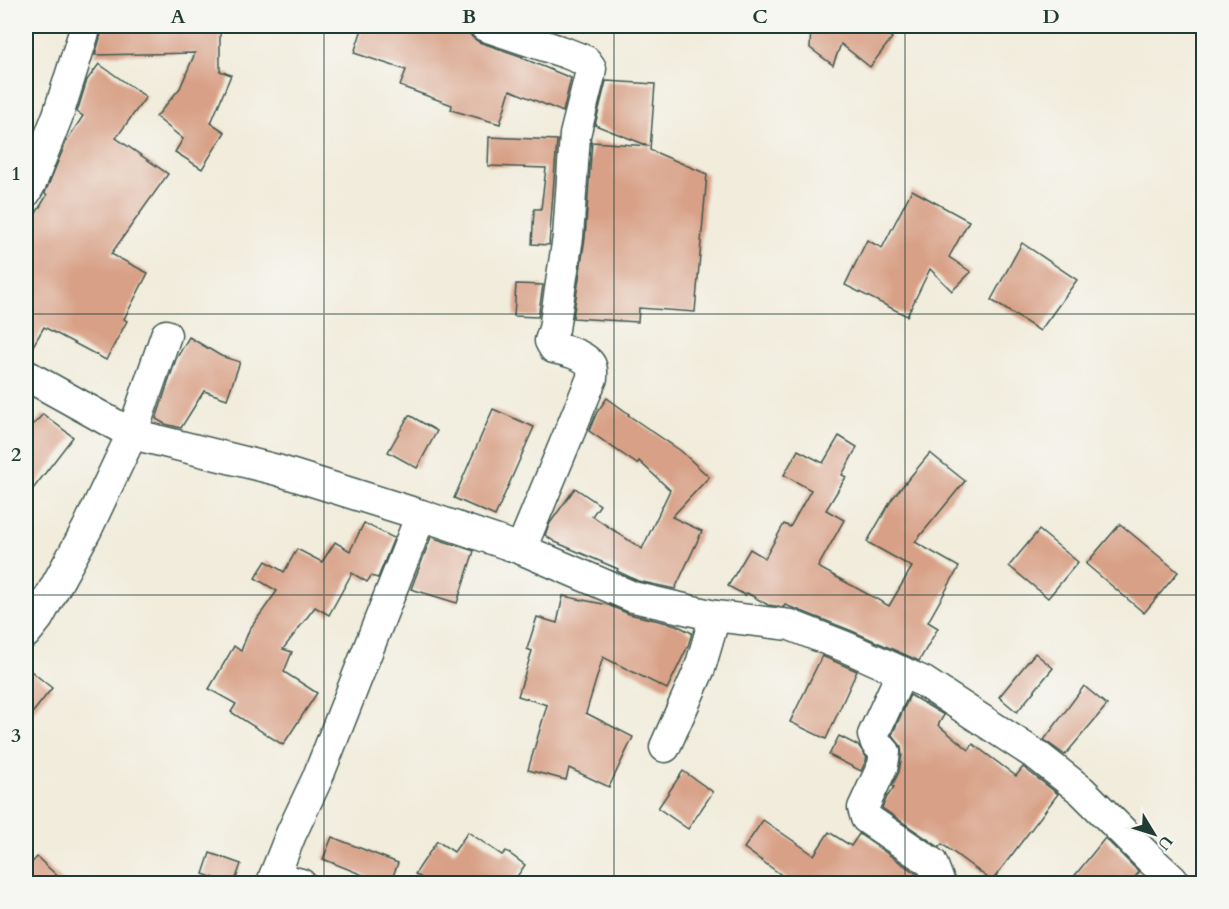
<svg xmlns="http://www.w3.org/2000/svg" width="1229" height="909" viewBox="0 0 1229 909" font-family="Cardo,serif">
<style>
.building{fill:#d8a086}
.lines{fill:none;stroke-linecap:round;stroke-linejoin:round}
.minor-casing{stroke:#3e574d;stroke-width:33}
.minor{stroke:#fff;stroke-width:30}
.grid{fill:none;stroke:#1f3d34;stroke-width:1.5;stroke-opacity:0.55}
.neatline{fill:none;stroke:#1f3d34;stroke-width:2}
.grid-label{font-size:20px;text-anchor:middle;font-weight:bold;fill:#1f3d34}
</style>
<rect width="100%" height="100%" fill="#f6f6f2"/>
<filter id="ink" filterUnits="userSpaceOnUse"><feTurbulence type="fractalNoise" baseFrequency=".0167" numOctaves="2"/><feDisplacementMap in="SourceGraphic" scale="12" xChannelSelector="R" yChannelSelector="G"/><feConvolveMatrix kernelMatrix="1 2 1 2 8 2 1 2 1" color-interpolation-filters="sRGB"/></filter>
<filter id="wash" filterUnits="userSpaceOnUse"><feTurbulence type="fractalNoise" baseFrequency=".008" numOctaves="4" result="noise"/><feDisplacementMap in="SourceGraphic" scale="24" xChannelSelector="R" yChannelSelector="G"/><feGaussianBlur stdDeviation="1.35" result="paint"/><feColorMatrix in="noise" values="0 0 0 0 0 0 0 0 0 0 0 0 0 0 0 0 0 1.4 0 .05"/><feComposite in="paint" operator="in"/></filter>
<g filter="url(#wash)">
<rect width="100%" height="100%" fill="#f1ecdb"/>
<g id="blocks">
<g class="building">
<path d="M103,26H220V71L231,75L211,123L225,132L202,169L175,152L183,139L156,117L180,88L195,53L95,55L102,31Z"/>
<path d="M363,26H468V30L472,37L479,42L523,57L522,58L571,78L563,112L510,90L500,124L451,110L452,105L400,86L406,70L354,53Z"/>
<path d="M811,26H876L892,38L870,67L841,44L833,65L810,48Z"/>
<path d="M99,64L146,97L116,138L168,174L111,254L148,273L124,319L127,321L106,360L44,327L26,358V230L47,195L45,193L67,140L83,116L77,112L87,80Z"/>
<path d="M606,81L655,84L650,150L707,174L695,312L639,308L638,322L573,318L585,238L592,142L649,146L595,125Z"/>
<path d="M489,137L557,140L549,245L532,244L534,209H541L546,168L488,166Z"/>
<path d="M912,190L969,221L949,257L971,272L952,291L930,269L907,316L845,285L867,240L882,248Z"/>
<path d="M1022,243L1077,280L1040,331L991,300Z"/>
<path d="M516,284L543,285L538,317L514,316Z"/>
<path d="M189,337L221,356L240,362L227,399L204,391L181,428L165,424L156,419L176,359Z"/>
<path d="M607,398L629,414L628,415L681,451L709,477L672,517L702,531L675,589L638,581L617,571L618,569L555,542L545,535L550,523L575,488L600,505L592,516L642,549L670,490L639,461L637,464L589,431L597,412Z"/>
<path d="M493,409L534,427L495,516L454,498Z"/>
<path d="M43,414L73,437L26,498V418L34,424Z"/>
<path d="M409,415L437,431L417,468L388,452Z"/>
<path d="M839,436L857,447L842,475L846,477L826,510L844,520L818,567L889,606L912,567L867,542L892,499L930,453L965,481L915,542L959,567L928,622L938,628L919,661L852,631L796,609L785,605L784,607L768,605L747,593L745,595L728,586L750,549L765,558L784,524L790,527L811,490L784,475L798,450L823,463Z"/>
<path d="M364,523L394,538L378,578L371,576L367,582L352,573L329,615L315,607L283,649L292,652L284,672L317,693L283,745L231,712L236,704L209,689L234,646L241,651L249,630L277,591L255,578L266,561L284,572L297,549L322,562L335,542L350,551Z"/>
<path d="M1120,524L1178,572L1144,613L1086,564Z"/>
<path d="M1039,530L1078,562L1048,598L1009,566Z"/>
<path d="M431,537L474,551L457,603L411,589Z"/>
<path d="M563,596L608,605L629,614L676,625L692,633L688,646L667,689L603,657L586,713L633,737L609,787L569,768L566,780L528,770L547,705L518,696L532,651L527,649L537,617L557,623Z"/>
<path d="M1035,653L1053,668L1017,712L999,697Z"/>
<path d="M822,656L857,671L826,739L790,722Z"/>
<path d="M26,667L52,688L26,721Z"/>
<path d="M1084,686L1107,705L1065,755L1044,740Z"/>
<path d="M910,695L944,715L938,725L969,750L973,744L1016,776L1023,767L1058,794L992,881L942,844L939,847L882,808L887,797L894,787L892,786L899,772L902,755L901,746L892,735Z"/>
<path d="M839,736L859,746L867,758L861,771L829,755Z"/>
<path d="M683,771L713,792L688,829L658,808Z"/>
<path d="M763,820L814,855L829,832L851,846L859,834L918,875L912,884H794L744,848Z"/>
<path d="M468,832L502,855L506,851L525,865L512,884H431L415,874L437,841L454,852Z"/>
<path d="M332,837L398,863L390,884H385L323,859Z"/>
<path d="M1105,838L1139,872L1130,884H1068Z"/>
<path d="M210,853L241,864L234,884H231L203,874Z"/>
<path d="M37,857L66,884H26V869Z"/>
</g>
</g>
</g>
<g filter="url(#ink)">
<use href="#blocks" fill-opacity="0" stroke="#3e574d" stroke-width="1.5"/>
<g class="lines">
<g class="minor-casing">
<g id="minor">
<path d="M485,26L566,53L586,61L591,68L590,75L575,135L568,237L554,329L550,341L554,348C564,350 584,355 590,364C593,368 592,373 592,378L521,549"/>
<path d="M26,192L32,181L58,115L86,26"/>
<path d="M26,375L132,434L277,470L421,515L521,549L633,597L715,616L790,625L846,647L924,682L1039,757L1082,791L1150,859L1177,884"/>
<path d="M26,633L38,618L87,529L132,434L166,335"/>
<path d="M902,672L873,735L876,743L885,752L883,765L863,808L866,818L932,863L940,884"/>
<path d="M665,747L700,668L715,616"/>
<path d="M274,877L301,884"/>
<path d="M274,884V877L291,834L317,779L421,515"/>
</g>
</g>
<use href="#minor" class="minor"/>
</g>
</g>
<path class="grid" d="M324,26V884M614,26V884M905,26V884M26,314H1204M26,595H1204"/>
<rect width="1229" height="909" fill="none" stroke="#f6f6f2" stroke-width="66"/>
<g transform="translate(1154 834) rotate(128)" stroke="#f6f6f2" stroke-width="4.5" paint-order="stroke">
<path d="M0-4.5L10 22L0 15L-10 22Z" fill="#1f3d34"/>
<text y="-9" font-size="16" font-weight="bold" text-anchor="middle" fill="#1f3d34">U</text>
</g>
<rect x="33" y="33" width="1163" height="843" class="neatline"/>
<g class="grid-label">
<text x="178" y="23">A</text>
<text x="469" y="23">B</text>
<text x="760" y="23">C</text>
<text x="1051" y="23">D</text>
<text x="16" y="180">1</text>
<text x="16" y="461">2</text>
<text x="16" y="742">3</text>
</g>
</svg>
